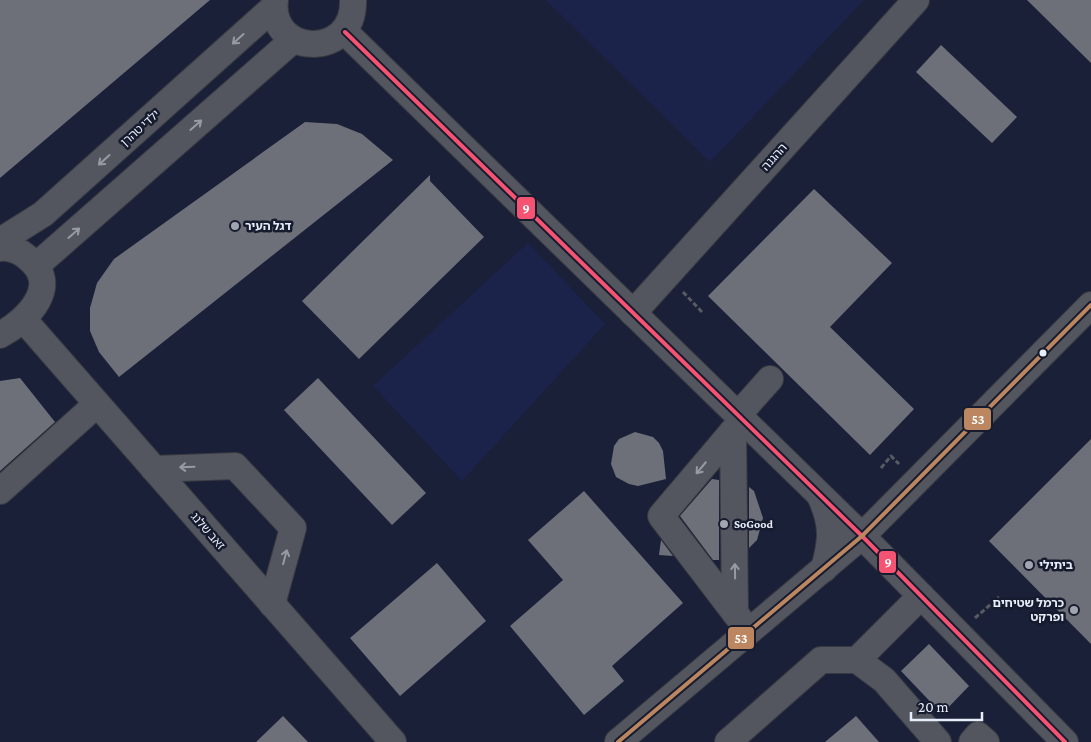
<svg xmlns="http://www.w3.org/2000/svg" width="1091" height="742" viewBox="0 0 1091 742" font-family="'Crimson Pro','Noto Sans Hebrew',serif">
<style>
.built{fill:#1a2037}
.green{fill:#1c234b}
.building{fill:#6e7079}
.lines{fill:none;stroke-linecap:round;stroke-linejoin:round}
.minor-casing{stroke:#393a42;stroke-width:28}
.path{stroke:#595b63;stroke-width:3;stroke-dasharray:5 2.5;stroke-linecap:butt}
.minor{stroke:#53565e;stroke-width:26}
.bus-1-casing{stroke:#161b2e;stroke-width:8}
.bus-2-casing{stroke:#161b2e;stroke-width:8}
.bus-1{stroke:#f65372;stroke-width:4}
.bus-2{stroke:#bb8660;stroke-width:4}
.oneway{stroke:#969aa4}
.poi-dot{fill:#a1a5b0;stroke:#161b2e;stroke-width:2}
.bus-dot{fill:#e8edfa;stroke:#161b2e;stroke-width:2}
.labels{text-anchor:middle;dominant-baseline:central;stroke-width:5;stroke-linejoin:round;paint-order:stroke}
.street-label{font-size:12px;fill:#e8edfa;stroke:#161b2e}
.poi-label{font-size:12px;font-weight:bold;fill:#e8edfa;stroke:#161b2e;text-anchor:start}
.line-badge{stroke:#161b2e;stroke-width:2}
.badge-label{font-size:14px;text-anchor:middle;font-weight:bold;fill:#fff}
</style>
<rect width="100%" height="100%" fill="#1c1e28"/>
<rect class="built" x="0" y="0" width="1091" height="742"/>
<g class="green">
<path d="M546,0H864L710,162Z"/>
<path d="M528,243L605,324L462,481L373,386Z"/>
</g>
<g class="building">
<path d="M0,0H210L0,178Z"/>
<path d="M1027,0H1091V63Z"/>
<path d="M941,45L1017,117L992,143L916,72Z"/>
<path d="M305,122L337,124L362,134L393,160L119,377L99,352L90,331V308L97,283L114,259Z"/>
<path d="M430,175V181L484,237L359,359L302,301Z"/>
<path d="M814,189L892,263L830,327L914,409L870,455L708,296Z"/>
<path d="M20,378L55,422L0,471V381Z"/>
<path d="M318,378L426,493L392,525L284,410Z"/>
<path d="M635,432L653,437L659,443L663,451L666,479L638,486L629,484L616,477L611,464L614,446L619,439Z"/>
<path d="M1091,439V644L989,541Z"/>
<path d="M712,479L719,480V560H713L680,516Z"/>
<path d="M749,487L754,491L763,518L757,540L749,548Z"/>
<path d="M584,491L683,603L612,666L624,681L584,715L510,626L563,580L528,540Z"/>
<path d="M661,540L673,556L659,555Z"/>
<path d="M437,563L486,621L400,696L350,638Z"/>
<path d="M929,644L969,686L942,714L901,671Z"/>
<path d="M283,716L308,742H256Z"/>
<path d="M856,716L879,742H825Z"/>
</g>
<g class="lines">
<g class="minor-casing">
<g id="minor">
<path d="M275,0C268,56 355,61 353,0"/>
<path d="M345,32L862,536L1065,742"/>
<path d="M0,241L43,214L274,7"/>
<path d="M0,248C11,247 20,251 28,258C62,285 28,320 0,335"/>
<path d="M37,265L293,40"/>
<path d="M633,313L916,0"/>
<path d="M24,320L393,742"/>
<path d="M738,415L770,379"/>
<path d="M733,431L661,516L735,613"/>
<path d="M154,469L235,466L293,528L272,604"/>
<path d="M0,491L97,404"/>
<path d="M821,498C833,525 832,540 824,569"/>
<path d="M739,618L735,613L733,431L739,426"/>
<path d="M857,660L921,596"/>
<path d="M618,742L862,536L1091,305"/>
<path d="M728,742L821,660H857L884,680L938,742"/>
<path d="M972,742L978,735L986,742"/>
</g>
</g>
<g class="path">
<path d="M683,292L702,312"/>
<path d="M881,468L891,456L899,464"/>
<path d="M975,618L999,597"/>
</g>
<use href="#minor" class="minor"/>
<g class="bus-1-casing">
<path id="bus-1" d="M345,32L862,536L1065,742"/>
</g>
<g class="bus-2-casing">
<path id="bus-2" d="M618,742L862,536L1091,305"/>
</g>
<use href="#bus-1" class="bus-1"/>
<use href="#bus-2" class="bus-2"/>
</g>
<defs><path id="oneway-shaft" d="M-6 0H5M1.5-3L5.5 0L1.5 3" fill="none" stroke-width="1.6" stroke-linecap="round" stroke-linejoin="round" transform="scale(1.25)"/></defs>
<g class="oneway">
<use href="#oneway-shaft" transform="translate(238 39) rotate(138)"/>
<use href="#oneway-shaft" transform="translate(196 125) rotate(-41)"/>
<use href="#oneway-shaft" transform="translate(104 160) rotate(138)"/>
<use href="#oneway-shaft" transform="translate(74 233) rotate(-41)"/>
<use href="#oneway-shaft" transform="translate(187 467) rotate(178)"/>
<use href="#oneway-shaft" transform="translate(701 468) rotate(130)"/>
<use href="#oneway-shaft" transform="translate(285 557) rotate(-75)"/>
<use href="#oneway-shaft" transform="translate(735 571) rotate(-91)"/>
</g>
<g class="poi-dot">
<circle cx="235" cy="226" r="5"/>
<circle cx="724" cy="524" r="5"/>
<circle cx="1029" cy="565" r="5"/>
<circle cx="1074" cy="610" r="5"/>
</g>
<circle class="bus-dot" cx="1043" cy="353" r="4.5"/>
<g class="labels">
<g class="street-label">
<text transform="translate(140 128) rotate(-42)">ילדי טהרן</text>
<text transform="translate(774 157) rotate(-48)">ההגנה</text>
<text transform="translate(208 531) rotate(49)">זאב שלנג</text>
</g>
<g class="poi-label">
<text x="245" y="226">דגל העיר</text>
<text x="734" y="524">SoGood</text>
<text x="1039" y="565">ביתילי</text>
<text x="1064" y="603" text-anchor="end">כרמל שטיחים<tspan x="1064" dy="14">ופרקט</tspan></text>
</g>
</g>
<g class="line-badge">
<rect x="516" y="196" width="20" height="24" rx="5" fill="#f65372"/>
<rect x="963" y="407" width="29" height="24" rx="5" fill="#bb8660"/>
<rect x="878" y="550" width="19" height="24" rx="5" fill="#f65372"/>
<rect x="727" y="626" width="28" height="24" rx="5" fill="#bb8660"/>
</g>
<g class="badge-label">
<text x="526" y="213">9</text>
<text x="978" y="424">53</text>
<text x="888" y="567">9</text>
<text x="741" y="643">53</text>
</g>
<path d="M911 712v8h71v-8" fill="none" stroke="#e8edfa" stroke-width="2.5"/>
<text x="918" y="712" font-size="15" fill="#e8edfa" stroke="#161b2e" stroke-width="4" paint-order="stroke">20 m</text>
</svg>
